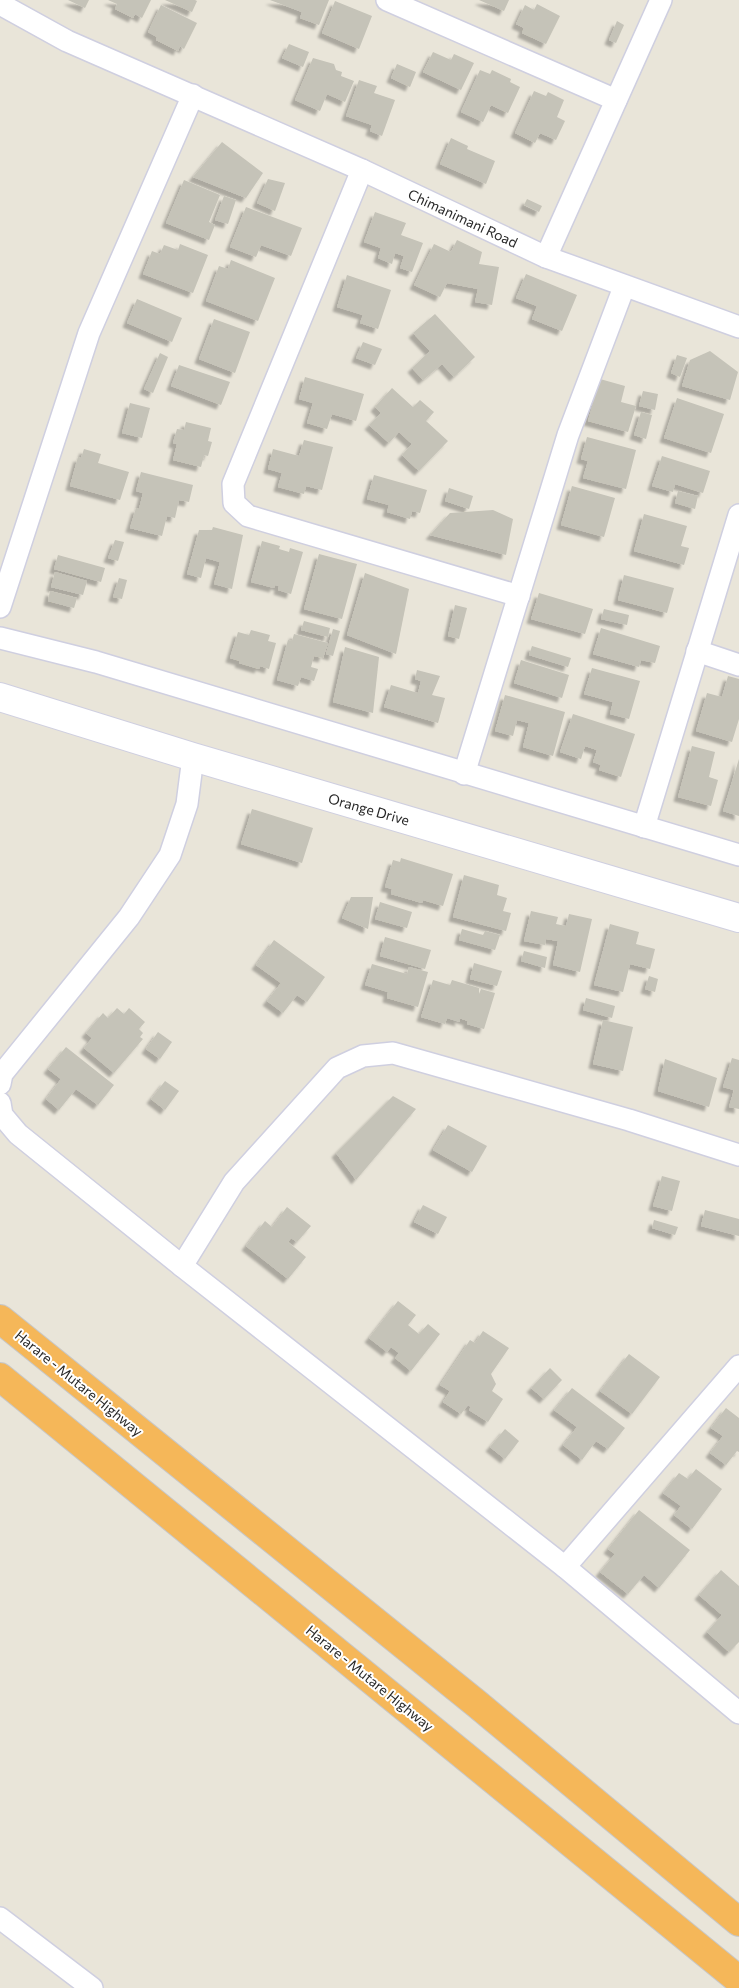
<svg xmlns="http://www.w3.org/2000/svg" width="739" height="1988" viewBox="0 0 739 1988" font-family="Commissioner,sans-serif">
<style>
.building{fill:#c5c3b8;filter:url(#shadow)}
.lines{fill:none;stroke-linecap:round;stroke-linejoin:round}
.street-casing{stroke:#cfcfe0;stroke-width:24}
.secondary-casing{stroke:#cfcfe0;stroke-width:30}
.highway-casing{stroke:#c7c7c7;stroke-width:30}
.street{stroke:#fff;stroke-width:21}
.secondary{stroke:#fff;stroke-width:28}
.highway{stroke:#f5b759;stroke-width:28}
.labels{text-anchor:middle;dominant-baseline:central;stroke-width:4;stroke-linejoin:round;paint-order:stroke}
.street-label{font-size:14px;fill:#272727;stroke:#fff}
</style>
<defs>
<filter id="shadow"><feDropShadow dx="-4.5" dy="4.5" stdDeviation="1" flood-color="#0004"/></filter>
</defs>
<rect width="100%" height="100%" fill="#e9e5d9"/>
<g class="building">
<path d="M68,0H89L85,8Z"/>
<path d="M108,0H151L142,18L135,14L133,18L115,9L117,4Z"/>
<path d="M165,0H195L197,1L192,12Z"/>
<path d="M270,0H329L319,25L300,18L302,12Z"/>
<path d="M479,0H509L504,11Z"/>
<path d="M335,1L372,16L359,49L322,33Z"/>
<path d="M537,4L560,16L546,44L522,33L524,28L516,24L525,5L534,10Z"/>
<path d="M161,5L197,23L184,49L180,46L178,51L156,40L157,37L148,32Z"/>
<path d="M617,21L624,25L616,43L609,40Z"/>
<path d="M289,44L309,52L303,67L282,58Z"/>
<path d="M433,52L451,60L454,54L474,63L461,90L423,72Z"/>
<path d="M313,58L334,64L336,70L342,72L341,76L354,81L345,102L327,94L320,111L295,100Z"/>
<path d="M397,64L416,72L410,87L391,78Z"/>
<path d="M480,70L490,74L492,70L511,79L510,82L520,87L508,113L491,105L483,122L461,112Z"/>
<path d="M359,80L377,86L374,93L395,100L382,136L370,131L372,125L346,116Z"/>
<path d="M534,91L546,96L548,92L564,100L557,117L565,121L556,140L540,133L535,143L515,133Z"/>
<path d="M451,138L468,146L467,149L495,161L486,184L440,164Z"/>
<path d="M222,142L263,173L246,198L193,177Z"/>
<path d="M268,179L285,183L275,211L257,203Z"/>
<path d="M184,180L220,195L209,222L215,225L209,240L166,223Z"/>
<path d="M224,196L236,200L228,224L215,220Z"/>
<path d="M527,199L542,206L539,212L524,205Z"/>
<path d="M246,207L302,228L291,256L261,245L256,257L230,247Z"/>
<path d="M375,212L406,223L401,235L423,243L412,272L400,268L404,256L395,253L392,264L378,258L381,248L364,242Z"/>
<path d="M457,240L482,252L479,264L499,267L492,305L475,302L478,289L447,283L440,297L414,285L434,244L451,252Z"/>
<path d="M180,244L208,255L193,293L143,274L152,251L160,254L164,245L178,250Z"/>
<path d="M231,260L275,278L258,321L206,301L219,266L228,269Z"/>
<path d="M526,274L577,295L562,331L532,319L537,306L516,298Z"/>
<path d="M347,275L391,290L378,329L360,323L363,315L337,307Z"/>
<path d="M137,299L182,318L172,342L127,323Z"/>
<path d="M435,314L475,357L454,377L442,364L423,380L412,368L430,351L413,333Z"/>
<path d="M214,319L250,332L235,373L199,359Z"/>
<path d="M363,342L382,349L375,365L356,358Z"/>
<path d="M710,351L738,372L730,400L682,386L690,360Z"/>
<path d="M160,353L168,357L153,393L144,389Z"/>
<path d="M677,355L687,358L680,377L671,373Z"/>
<path d="M179,365L230,382L221,405L171,386Z"/>
<path d="M305,377L364,394L356,421L332,414L327,429L307,423L313,403L299,399Z"/>
<path d="M600,379L625,386L621,402L636,406L628,432L588,421Z"/>
<path d="M392,388L413,407L420,400L434,412L426,421L448,441L419,471L402,455L412,444L399,432L389,443L369,425L381,413L375,407Z"/>
<path d="M643,391L658,394L655,410L639,406Z"/>
<path d="M677,398L724,414L711,453L664,438Z"/>
<path d="M130,403L150,408L142,438L122,433Z"/>
<path d="M641,412L652,415L646,439L634,435Z"/>
<path d="M186,422L211,428L208,441L212,442L208,456L204,455L201,467L173,460L177,444L173,443L177,429L184,430Z"/>
<path d="M587,437L636,450L626,489L583,478L588,461L581,459Z"/>
<path d="M304,440L333,447L322,490L306,486L304,494L278,487L282,473L268,469L273,449L299,456Z"/>
<path d="M84,449L101,454L98,463L129,472L120,500L70,486L78,457L81,458Z"/>
<path d="M662,456L710,471L703,493L675,484L673,492L652,486Z"/>
<path d="M141,472L193,485L189,502L179,500L175,518L167,516L162,536L130,528L136,508L139,509L143,493L136,491Z"/>
<path d="M374,475L427,490L420,513L412,511L410,519L387,512L389,505L367,499Z"/>
<path d="M572,486L615,498L604,537L561,525Z"/>
<path d="M449,488L473,496L469,509L445,501Z"/>
<path d="M678,491L698,496L695,509L675,503Z"/>
<path d="M493,510L513,519L506,555L430,535L450,513Z"/>
<path d="M644,514L687,526L681,546L689,548L684,565L634,551Z"/>
<path d="M213,527L243,535L232,589L214,584L220,562L206,558L201,578L187,574L199,530H212Z"/>
<path d="M115,540L124,542L118,561L108,558Z"/>
<path d="M262,541L280,546L279,549L289,552L290,548L303,552L291,594L278,590L279,586L275,585L274,588L251,582Z"/>
<path d="M319,554L357,564L342,619L304,609Z"/>
<path d="M58,555L105,568L101,582L54,569Z"/>
<path d="M55,572L87,581L83,595L51,587Z"/>
<path d="M365,573L409,589L396,654L347,635Z"/>
<path d="M624,575L674,588L667,613L618,600Z"/>
<path d="M119,578L127,580L122,599L113,597Z"/>
<path d="M50,591L77,598L74,608L48,601Z"/>
<path d="M539,593L593,609L585,634L531,619Z"/>
<path d="M455,605L467,608L459,639L448,636Z"/>
<path d="M604,609L629,615L627,625L601,619Z"/>
<path d="M304,621L330,628L328,637L301,630Z"/>
<path d="M601,628L660,646L655,663L641,660L639,667L593,654Z"/>
<path d="M333,629L340,631L333,656L326,654Z"/>
<path d="M251,630L270,635L268,641L276,643L269,669L260,666L259,669L239,663L240,661L230,658L238,632L249,635Z"/>
<path d="M294,634L328,643L323,658L314,656L311,667L318,669L314,681L301,677L298,686L277,680L288,640L292,641Z"/>
<path d="M532,646L571,658L568,667L529,655Z"/>
<path d="M345,647L379,657L373,713L333,702Z"/>
<path d="M521,660L569,675L562,698L514,683Z"/>
<path d="M592,668L640,681L629,719L610,714L613,702L584,694Z"/>
<path d="M417,670L440,676L432,695L445,698L438,723L384,707L391,685L418,693L421,681L415,679Z"/>
<path d="M728,676L739,679V719L732,742L696,731L707,693L722,697Z"/>
<path d="M505,695L565,712L553,756L523,747L529,723L517,720L513,736L495,731Z"/>
<path d="M573,714L635,734L621,777L599,770L601,765L593,762L597,750L585,746L581,759L560,752Z"/>
<path d="M692,746L715,752L709,777L718,780L711,806L678,797Z"/>
<path d="M739,759V816L723,811Z"/>
<path d="M252,809L313,828L302,863L241,844Z"/>
<path d="M401,858L453,874L443,906L423,900L422,903L391,894L392,889L385,887L393,860L400,862Z"/>
<path d="M464,875L499,885L497,895L507,898L503,911L511,913L506,931L453,917Z"/>
<path d="M351,897H373L368,929L342,918Z"/>
<path d="M380,902L412,912L407,928L375,919Z"/>
<path d="M531,911L558,917L556,924L566,926L569,914L592,919L580,972L553,965L558,941L546,939L545,945L524,941Z"/>
<path d="M610,924L639,932L636,944L655,949L650,969L630,964L623,992L594,985Z"/>
<path d="M462,929L483,935L485,931L500,935L495,950L459,940Z"/>
<path d="M385,937L431,950L425,969L380,956Z"/>
<path d="M274,940L325,977L307,1002L297,995L283,1013L267,1001L281,983L256,965Z"/>
<path d="M524,951L547,957L545,968L521,961Z"/>
<path d="M474,963L502,971L497,986L470,979Z"/>
<path d="M372,964L407,974L409,967L428,972L418,1007L387,998L388,992L365,985Z"/>
<path d="M649,976L658,979L655,992L645,989Z"/>
<path d="M433,980L450,985L452,980L479,988V994L481,989L495,993L484,1029L467,1024L468,1021L459,1018L460,1022L447,1018L445,1024L421,1017Z"/>
<path d="M586,998L615,1006L612,1018L583,1010Z"/>
<path d="M117,1008L124,1014L129,1008L145,1022L139,1029L143,1033L140,1037L143,1039L114,1073L84,1048L92,1038L86,1033L103,1013L108,1018Z"/>
<path d="M603,1020L633,1027L623,1071L593,1064Z"/>
<path d="M158,1032L172,1042L160,1059L146,1049Z"/>
<path d="M66,1047L114,1085L98,1105L76,1089L59,1110L46,1099L61,1079L48,1069Z"/>
<path d="M732,1058L739,1060V1109L729,1107L734,1090L723,1087Z"/>
<path d="M665,1059L717,1078L709,1107L658,1091Z"/>
<path d="M165,1081L179,1091L165,1110L151,1099Z"/>
<path d="M393,1096L416,1109L356,1180L336,1153Z"/>
<path d="M448,1125L487,1146L472,1172L433,1150Z"/>
<path d="M662,1176L680,1181L672,1211L653,1206Z"/>
<path d="M423,1205L447,1217L438,1234L414,1222Z"/>
<path d="M287,1207L311,1226L297,1242L291,1238L288,1242L306,1257L288,1279L246,1246L265,1221L272,1227Z"/>
<path d="M705,1210L739,1219V1236L701,1226Z"/>
<path d="M654,1220L678,1227L675,1235L652,1228Z"/>
<path d="M398,1301L416,1315L408,1325L419,1334L428,1324L440,1334L411,1371L395,1358L399,1353L391,1347L387,1352L369,1338Z"/>
<path d="M483,1331L509,1348L491,1374L496,1384L492,1391L503,1399L488,1422L469,1410L471,1407L468,1405L461,1414L443,1402L450,1391L440,1385L470,1340L475,1343Z"/>
<path d="M629,1354L660,1377L632,1414L600,1391Z"/>
<path d="M550,1368L562,1380L544,1399L531,1388Z"/>
<path d="M572,1388L625,1428L608,1449L596,1441L582,1460L563,1445L577,1427L554,1410Z"/>
<path d="M726,1408L739,1418V1452L737,1451L726,1465L710,1453L723,1436L711,1428Z"/>
<path d="M505,1429L519,1441L505,1459L490,1447Z"/>
<path d="M696,1469L722,1489L692,1529L674,1515L681,1506L663,1493L679,1473L688,1479Z"/>
<path d="M639,1510L690,1550L659,1588L644,1575L628,1594L600,1572L615,1554L608,1549Z"/>
<path d="M721,1570L739,1586V1642L729,1652L707,1632L722,1615L699,1595Z"/>
</g>
<g class="lines">
<g class="street-casing">
<g id="street">
<path d="M387,0L616,100"/>
<path d="M0,4L67,41L362,170L546,257L739,327"/>
<path d="M362,170L233,484L234,503L248,516L519,596"/>
<path d="M546,257L661,0"/>
<path d="M0,607L89,333L193,95"/>
<path d="M0,638L96,662L739,855"/>
<path d="M697,651L739,665"/>
<path d="M464,774L568,435L624,287"/>
<path d="M644,827L739,515"/>
<path d="M0,1084L2,1074L129,917L170,855L187,804L193,757"/>
<path d="M0,1103L2,1115L18,1134L182,1266L565,1567L739,1713"/>
<path d="M182,1266L234,1182L337,1068L363,1056L393,1053L629,1120L739,1155"/>
<path d="M565,1567L739,1366"/>
<path d="M0,1918L92,1988"/>
</g>
</g>
<g class="secondary-casing">
<path id="secondary" d="M0,697L193,757L739,918"/>
</g>
<g class="highway-casing">
<g id="highway">
<path d="M0,1319L477,1704L739,1922"/>
<path d="M0,1377L739,1980"/>
</g>
</g>
<use href="#street" class="street"/>
<use href="#secondary" class="secondary"/>
<use href="#highway" class="highway"/>
</g>
<g class="labels">
<g class="street-label">
<text transform="translate(463 218) rotate(25)">Chimanimani Road</text>
<text transform="translate(369 809) rotate(16)">Orange Drive</text>
<text transform="translate(79 1383) rotate(39)">Harare - Mutare Highway</text>
<text transform="translate(370 1678) rotate(39)">Harare - Mutare Highway</text>
</g>
</g>
</svg>
